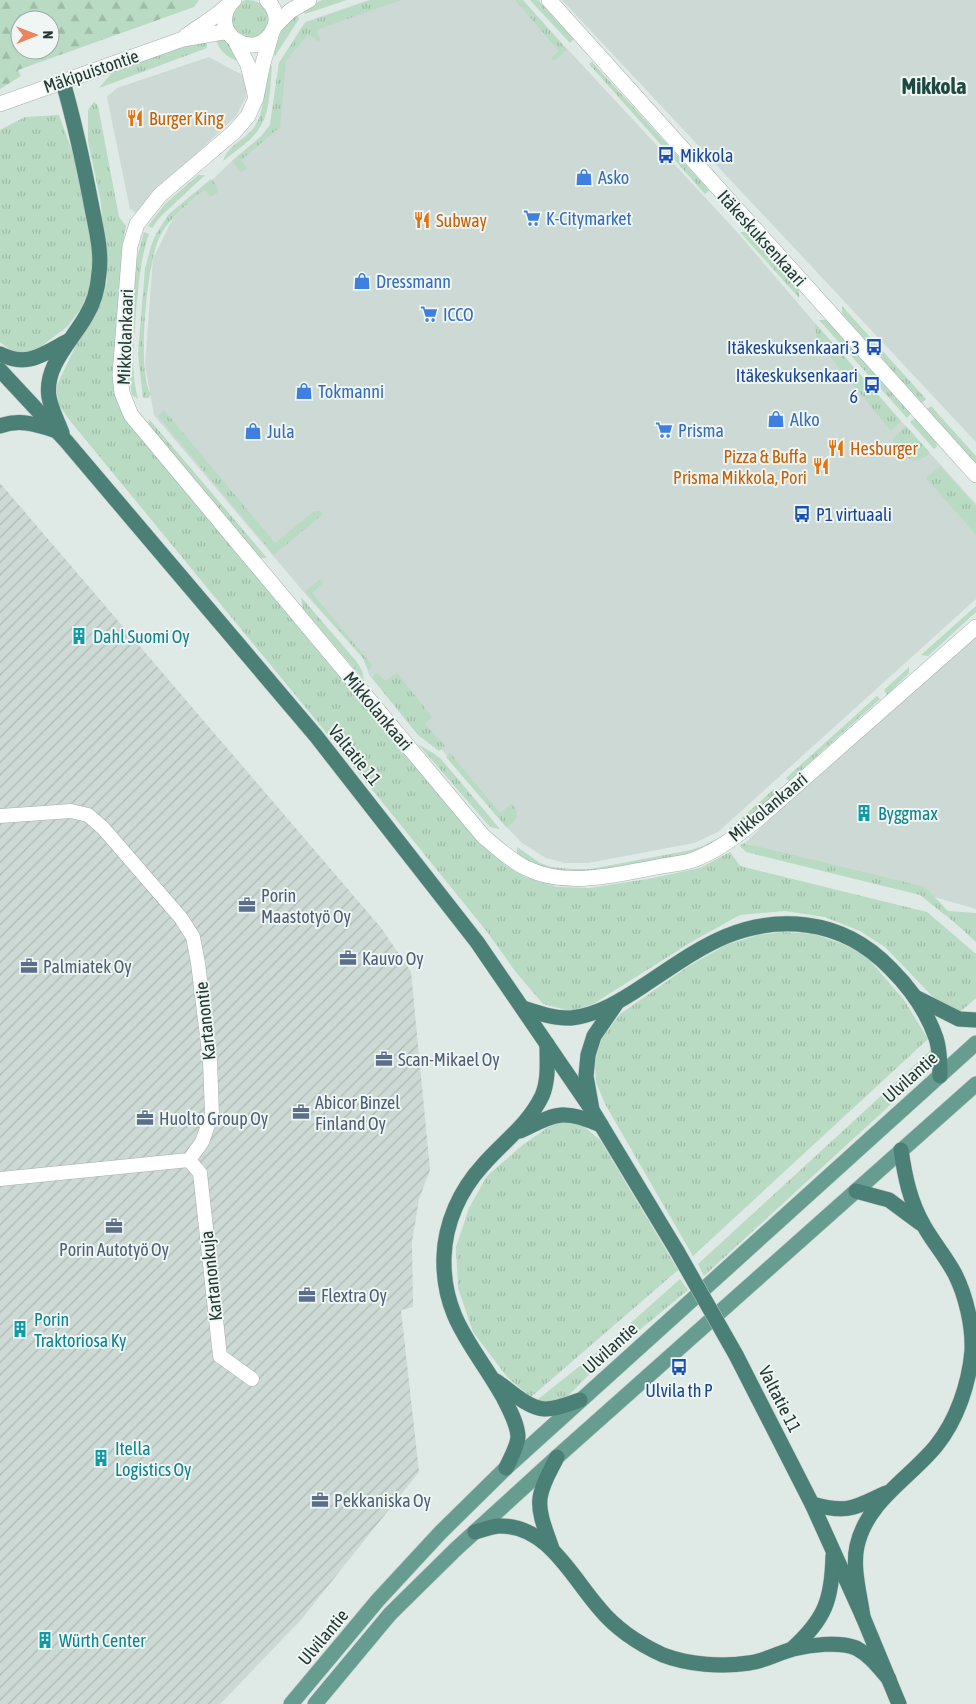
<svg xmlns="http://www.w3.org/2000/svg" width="976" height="1704" viewBox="0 0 976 1704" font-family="'Asap Condensed',sans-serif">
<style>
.built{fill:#cdd9d4}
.industrial{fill:url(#industrial-furrows)}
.grass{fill:url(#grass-tufts)}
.forest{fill:url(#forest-firs);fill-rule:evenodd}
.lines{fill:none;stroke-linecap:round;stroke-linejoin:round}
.minor-casing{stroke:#a2b0ac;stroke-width:15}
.tertiary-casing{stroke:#a2b0ac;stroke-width:16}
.primary-casing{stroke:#bcc3c2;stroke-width:16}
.trunk-casing{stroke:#bcc3c2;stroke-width:16}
.minor{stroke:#fff;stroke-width:14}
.tertiary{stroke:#fff;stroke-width:15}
.primary{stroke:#669d90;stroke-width:15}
.trunk{stroke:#4a8075;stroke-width:15}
.trunk-bridge-casing{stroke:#bcc3c2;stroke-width:16;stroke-linecap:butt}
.trunk-bridge{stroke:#4a8075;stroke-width:15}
.labels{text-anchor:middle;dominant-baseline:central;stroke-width:4;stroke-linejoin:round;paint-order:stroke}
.street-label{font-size:18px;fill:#213833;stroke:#eff6f3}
.food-label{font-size:18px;fill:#c56008;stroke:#eff6f3;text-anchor:start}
.transit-label{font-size:18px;fill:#164399;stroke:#eff6f3;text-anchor:start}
.shop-label{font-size:18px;fill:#366cbe;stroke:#eff6f3;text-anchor:start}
.culture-label{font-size:18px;fill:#0d838f;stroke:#eff6f3;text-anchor:start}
.service-label{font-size:18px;fill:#4e5e75;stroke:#eff6f3;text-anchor:start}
.district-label{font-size:22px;font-weight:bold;fill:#1e4940;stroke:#eff6f3}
</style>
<defs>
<pattern id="industrial-furrows" width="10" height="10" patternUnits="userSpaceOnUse" patternTransform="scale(1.25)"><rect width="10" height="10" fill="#cdd9d4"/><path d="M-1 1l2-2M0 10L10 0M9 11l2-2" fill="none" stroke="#b0bbb6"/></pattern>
<pattern id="grass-tufts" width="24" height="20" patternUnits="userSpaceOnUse" patternTransform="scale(1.25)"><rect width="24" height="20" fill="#b9dac3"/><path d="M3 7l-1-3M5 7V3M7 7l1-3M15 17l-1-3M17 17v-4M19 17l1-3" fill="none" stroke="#9fbca8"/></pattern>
<pattern id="forest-firs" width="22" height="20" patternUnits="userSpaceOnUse" patternTransform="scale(1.25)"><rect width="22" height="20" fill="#b9dac3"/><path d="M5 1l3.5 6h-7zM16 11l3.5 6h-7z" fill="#9fbca8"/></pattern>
</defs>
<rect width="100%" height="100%" fill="#dfe9e5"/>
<g class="built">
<path d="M369,0H522L738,233L854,369L976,504V599L718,832L694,843L588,863H565L546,858L522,843L503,823L377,672L370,677L364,659L308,597L154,415L145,365L153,259L173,218L233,160L261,136L270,125L279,63L305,22Z"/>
<path d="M562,0H976V442Z"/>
<path d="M209,57L246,77V97L236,116L196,154L157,187L138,214L130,209L107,97L117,88Z"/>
<path d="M976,636V909L745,843L801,789Z"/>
</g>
<path class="industrial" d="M0,483L382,929L411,972L430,1170L419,1199L412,1242L413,1307L401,1310L419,1472L300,1621L220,1704H0Z"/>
<g class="grass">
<path d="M246,0C280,0 272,44 247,39C244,38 239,36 236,34L230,15L237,4Z"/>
<path d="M322,0H347L305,14L303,10Z"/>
<path d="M371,0H401L316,30L320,40L318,41L308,34L286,61L280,127L241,160L247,168L241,172L232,161L262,136L270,125L279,63L305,23Z"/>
<path d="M515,0H523L567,50L554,61L551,58L559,51Z"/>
<path d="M530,0H538L574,39L570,43Z"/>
<path d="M297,14L299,19L275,56L273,50C279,35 284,24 297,14Z"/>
<path d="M225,37L243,63C230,59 220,53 216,40Z"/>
<path d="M207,39V48L99,88L116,68Z"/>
<path d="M592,62L709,190L705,194L589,64Z"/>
<path d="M266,66H272C270,88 271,115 256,133C247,144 234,152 223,161C229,145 241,142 252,130C266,114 264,86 266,66Z"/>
<path d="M94,102L98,106L119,217L126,226L122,247L114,376L115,394L488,849L506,866L525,877L557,887L589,888L648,879L700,868L730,852L740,866L927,912L976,954V998L959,1013L934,998L885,947L860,931L825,917L785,911L740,915L693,941L593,1004L571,1011L543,1004L515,971L488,933L324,730L71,422L59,405L56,387L80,337L97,311L107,282L101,203L88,141V110Z"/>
<path d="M59,115L79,170L93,249V279L82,307L68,326L39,348L25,354L13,352L0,342V130L25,117Z"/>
<path d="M198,175H205L159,218L152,228L148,226L165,204Z"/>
<path d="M211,179L217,186L218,192L211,197L204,189C188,204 170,217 160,236C147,260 136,374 151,394L148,398H143L138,354L145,269L151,246L156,234L169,214Z"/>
<path d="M144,232L149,234C140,259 139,284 136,310C134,343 130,366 138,399L132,395L127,363L136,262Z"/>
<path d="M740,232H749L799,289V298Z"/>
<path d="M842,306L926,399L922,403L842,314Z"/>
<path d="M819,320H830L912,412L907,418Z"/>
<path d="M815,323L901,421L891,431L817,341Z"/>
<path d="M931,406L976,456V465L927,409Z"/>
<path d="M164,410L275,543L314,511H320L323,514L274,555L158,416Z"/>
<path d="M916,417L936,439L937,447L934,449L910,422Z"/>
<path d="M149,419L267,558H259L148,429Z"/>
<path d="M906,426L930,453C911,470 904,454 892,439Z"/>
<path d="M940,466L976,506V535L926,478Z"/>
<path d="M320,579L323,583L312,593L373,666L368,670L363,658L305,592Z"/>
<path d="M301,597L357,662L362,671L364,680L303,609Z"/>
<path d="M976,606V612L928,656L921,655Z"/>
<path d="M909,667V673L887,695L884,690Z"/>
<path d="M377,672L385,681L397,673L432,717L425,724L445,746L439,751L418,735L371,677Z"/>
<path d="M877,696L880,699L789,781L786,778Z"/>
<path d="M418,744L433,753L441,759L500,829L490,827Z"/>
<path d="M450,753L500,813L511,804L517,810L516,819L507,828L446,757Z"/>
<path d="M774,789L777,793L731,834L728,830Z"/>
<path d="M722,836L725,839L695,854L591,873L551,872L517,855V847L540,863L551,867L571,869H591L691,850L703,846Z"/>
<path d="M743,843L925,887L948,911L976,913V942L955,923L920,895L746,852L740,846Z"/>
<path d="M783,932L814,934L843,944L867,957L904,1000L928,1039L693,1256L605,1104L596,1082L595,1061L602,1038L620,1014L689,966L726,945L758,935Z"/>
<path d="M931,1050L927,1071L704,1276L698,1264Z"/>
<path d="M565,1120L582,1125L600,1140L678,1270L531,1397L508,1378L473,1332L458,1288L456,1247L469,1208L487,1176L524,1144L547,1128Z"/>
<path d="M680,1279L688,1290L619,1347L615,1337Z"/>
<path d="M610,1342L614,1349L567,1397L549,1403L537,1400Z"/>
</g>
<path class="forest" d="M0,0H199L194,7L18,70L21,76L0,89ZM20,20H50V50H20Z"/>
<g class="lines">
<g class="minor-casing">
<g id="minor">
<path d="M0,816L71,811L88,815L103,828L181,918L193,937L198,963L210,1061L212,1114L202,1142L189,1160L0,1179"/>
<path d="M189,1160L200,1173L220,1356L252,1379"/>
</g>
</g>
<g class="tertiary-casing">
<g id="tertiary">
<path d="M234,0C203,31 257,67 274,28C279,18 274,7 267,0"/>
<path d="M549,0L976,475"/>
<path d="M276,25L290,11L309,0"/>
<path d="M271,36L263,63L256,98L248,116L234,132L160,195L137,224L130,246L120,375L122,393L131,415L483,836C497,848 510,860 526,868C567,888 614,875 657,867C670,864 686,864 698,858C720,849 739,834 758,819L976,627"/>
<path d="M185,37C199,26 215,18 228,5"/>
<path d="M236,42L248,65L255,94"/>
<path d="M0,104L183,39L223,32L228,33"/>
</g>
</g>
<g class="primary-casing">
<g id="primary">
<path d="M291,1704L378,1600L440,1533L506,1468L976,1043"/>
<path d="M315,1704L390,1614L456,1549L557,1457L976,1084"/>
</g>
</g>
<g class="trunk-casing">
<g id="trunk">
<path d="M0,354C28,368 43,354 68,341"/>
<path d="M0,370L66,441L316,736L477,942L592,1110"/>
<path d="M0,426C19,419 35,424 54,430"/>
<path d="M62,433C58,422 51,409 49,397C44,366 72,341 86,316C94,303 98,288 99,273C102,252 96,229 92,208C84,166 75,124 63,82"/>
<path d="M915,997L959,1019L976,1020"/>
<path d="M616,1004L594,1036L588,1055L586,1076L592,1110L677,1251"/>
<path d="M523,1008C538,1013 555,1019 571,1018C598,1015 622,1000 643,986C696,951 738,917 806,925C839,929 868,945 891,969C910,988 927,1012 936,1038C940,1050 940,1064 940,1076"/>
<path d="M520,1131C556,1114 562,1108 601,1125"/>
<path d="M856,1191L889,1200L920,1223"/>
<path d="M736,1355L812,1504L863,1617L899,1704"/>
<path d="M496,1381C510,1390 527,1408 545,1409C557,1409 569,1404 580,1400"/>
<path d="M506,1468C510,1459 518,1446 518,1436C517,1422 509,1409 503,1397C476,1348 442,1319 444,1257C445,1223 460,1190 483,1165C503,1142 528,1125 542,1096C549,1080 547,1061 547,1044"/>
<path d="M812,1504C848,1514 854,1508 886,1493"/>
<path d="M475,1532C482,1530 490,1527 498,1526C547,1524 571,1576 599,1608C616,1629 639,1644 663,1655C689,1665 722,1667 749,1663C765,1661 778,1653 793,1649C810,1645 839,1641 856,1648C870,1655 879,1668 889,1679"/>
<path d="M552,1549C547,1533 538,1515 540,1498C542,1483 551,1470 557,1457"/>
<path d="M863,1617C860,1595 852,1568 857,1546C867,1501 909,1479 936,1446C957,1420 969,1384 972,1351C973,1326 966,1296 955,1274C946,1257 933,1242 924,1226C910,1202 905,1177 901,1150"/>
<path d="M792,1649C825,1619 832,1600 833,1556"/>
</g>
</g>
<use href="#minor" class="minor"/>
<use href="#tertiary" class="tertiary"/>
<use href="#primary" class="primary"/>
<use href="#trunk" class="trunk"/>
<g class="trunk-bridge-casing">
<path id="trunk-bridge" d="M677,1251L736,1355"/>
</g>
<use href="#trunk-bridge" class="trunk-bridge"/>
</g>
<defs>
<g id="restaurant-bare" transform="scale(1.35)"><path d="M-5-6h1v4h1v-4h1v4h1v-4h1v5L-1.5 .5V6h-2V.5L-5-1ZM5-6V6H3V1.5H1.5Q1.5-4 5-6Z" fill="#e8710a" stroke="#eff6f3" stroke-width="2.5" paint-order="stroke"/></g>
<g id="bus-bare" transform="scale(1.35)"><path d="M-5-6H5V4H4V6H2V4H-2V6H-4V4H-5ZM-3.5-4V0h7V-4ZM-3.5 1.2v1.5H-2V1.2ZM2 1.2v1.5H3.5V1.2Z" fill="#1a4fb4" stroke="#eff6f3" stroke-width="2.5" paint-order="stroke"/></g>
<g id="shop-bare" transform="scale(1.35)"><path d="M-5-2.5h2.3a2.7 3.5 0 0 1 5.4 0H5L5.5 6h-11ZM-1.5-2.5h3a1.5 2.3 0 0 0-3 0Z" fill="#3f7fe0" stroke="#eff6f3" stroke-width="2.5" paint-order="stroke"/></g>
<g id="supermarket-bare" transform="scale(1.35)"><path d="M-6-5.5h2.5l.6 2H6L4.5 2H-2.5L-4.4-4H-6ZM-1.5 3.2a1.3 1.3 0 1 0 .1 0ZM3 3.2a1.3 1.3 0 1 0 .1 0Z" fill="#3f7fe0" stroke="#eff6f3" stroke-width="2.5" paint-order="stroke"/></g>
<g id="building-bare" transform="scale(1.35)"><path d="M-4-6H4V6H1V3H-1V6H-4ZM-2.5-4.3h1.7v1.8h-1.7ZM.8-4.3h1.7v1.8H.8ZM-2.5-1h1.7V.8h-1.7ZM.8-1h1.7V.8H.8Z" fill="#0f9aa8" stroke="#eff6f3" stroke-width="2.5" paint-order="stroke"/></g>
<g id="office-bare" transform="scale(1.35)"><path d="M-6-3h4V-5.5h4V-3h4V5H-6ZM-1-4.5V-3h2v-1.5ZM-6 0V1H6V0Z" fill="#5c6f8a" stroke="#eff6f3" stroke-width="2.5" paint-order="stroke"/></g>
</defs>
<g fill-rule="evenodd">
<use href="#restaurant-bare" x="135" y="118"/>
<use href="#bus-bare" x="666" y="155"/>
<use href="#shop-bare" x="584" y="177"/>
<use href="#supermarket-bare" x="532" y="218"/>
<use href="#restaurant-bare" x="422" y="220"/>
<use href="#shop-bare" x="362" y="281"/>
<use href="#supermarket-bare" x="429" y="314"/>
<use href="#bus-bare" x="874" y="347"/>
<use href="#bus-bare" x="872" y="385"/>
<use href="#shop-bare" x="304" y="391"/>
<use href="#shop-bare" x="776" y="419"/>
<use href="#supermarket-bare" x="664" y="430"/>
<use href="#shop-bare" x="253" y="431"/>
<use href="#restaurant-bare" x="836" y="448"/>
<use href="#restaurant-bare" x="821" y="466"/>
<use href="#bus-bare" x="802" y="514"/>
<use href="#building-bare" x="79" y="636"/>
<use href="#building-bare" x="864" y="813"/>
<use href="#office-bare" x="247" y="905"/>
<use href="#office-bare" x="348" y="958"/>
<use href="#office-bare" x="29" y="966"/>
<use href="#office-bare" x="384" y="1059"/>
<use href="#office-bare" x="301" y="1112"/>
<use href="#office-bare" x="145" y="1118"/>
<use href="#office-bare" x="114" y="1226"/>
<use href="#office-bare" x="307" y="1295"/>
<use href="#building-bare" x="20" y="1329"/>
<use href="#bus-bare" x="679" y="1367"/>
<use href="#building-bare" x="101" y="1458"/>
<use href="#office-bare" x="320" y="1500"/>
<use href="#building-bare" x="45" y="1640"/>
</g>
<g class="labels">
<g class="street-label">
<text transform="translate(91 71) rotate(-19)">Mäkipuistontie</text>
<text transform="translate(762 238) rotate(48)">Itäkeskuksenkaari</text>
<text transform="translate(125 337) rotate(-88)">Mikkolankaari</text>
<text transform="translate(378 711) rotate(50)">Mikkolankaari</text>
<text transform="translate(355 755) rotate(51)">Valtatie 11</text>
<text transform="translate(768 807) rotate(-40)">Mikkolankaari</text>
<text transform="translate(205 1021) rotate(-96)">Kartanontie</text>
<text transform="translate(910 1077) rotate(-42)">Ulvilantie</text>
<text transform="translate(211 1276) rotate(-96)">Kartanonkuja</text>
<text transform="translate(610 1348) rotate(-42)">Ulvilantie</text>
<text transform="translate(780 1399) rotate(63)">Valtatie 11</text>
<text transform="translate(323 1637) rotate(-50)">Ulvilantie</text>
</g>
<g class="food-label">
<text x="149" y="118">Burger King</text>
<text x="436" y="220">Subway</text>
<text x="850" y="448">Hesburger</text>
<text x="807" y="456" text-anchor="end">Pizza &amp; Buffa<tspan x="807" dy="21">Prisma Mikkola, Pori</tspan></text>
</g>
<g class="transit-label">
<text x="680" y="155">Mikkola</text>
<text x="860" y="347" text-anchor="end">Itäkeskuksenkaari 3</text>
<text x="858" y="375" text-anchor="end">Itäkeskuksenkaari<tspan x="858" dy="21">6</tspan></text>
<text x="816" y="514">P1 virtuaali</text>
<text x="679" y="1390" text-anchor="middle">Ulvila th P</text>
</g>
<g class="shop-label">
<text x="598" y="177">Asko</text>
<text x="546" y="218">K-Citymarket</text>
<text x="376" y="281">Dressmann</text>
<text x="443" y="314">ICCO</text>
<text x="318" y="391">Tokmanni</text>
<text x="790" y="419">Alko</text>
<text x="678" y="430">Prisma</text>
<text x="267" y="431">Jula</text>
</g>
<g class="culture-label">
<text x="93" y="636">Dahl Suomi Oy</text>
<text x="878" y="813">Byggmax</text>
<text x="34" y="1319">Porin<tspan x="34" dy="21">Traktoriosa Ky</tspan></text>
<text x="115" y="1448">Itella<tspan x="115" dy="21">Logistics Oy</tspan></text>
<text x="59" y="1640">Würth Center</text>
</g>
<g class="service-label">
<text x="261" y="895">Porin<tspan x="261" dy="21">Maastotyö Oy</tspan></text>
<text x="362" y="958">Kauvo Oy</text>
<text x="43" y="966">Palmiatek Oy</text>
<text x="398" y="1059">Scan-Mikael Oy</text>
<text x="315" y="1102">Abicor Binzel<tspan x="315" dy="21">Finland Oy</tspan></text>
<text x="159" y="1118">Huolto Group Oy</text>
<text x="114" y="1249" text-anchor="middle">Porin Autotyö Oy</text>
<text x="321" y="1295">Flextra Oy</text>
<text x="334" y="1500">Pekkaniska Oy</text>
</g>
<g class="district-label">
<text x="934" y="86">Mikkola</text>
</g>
</g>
<g transform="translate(35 35) rotate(89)"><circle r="24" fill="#eff6f3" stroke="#9daaa6"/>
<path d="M0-4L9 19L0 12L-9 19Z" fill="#ea845d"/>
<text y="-8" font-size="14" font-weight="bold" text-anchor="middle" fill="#213833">N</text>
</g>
</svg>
